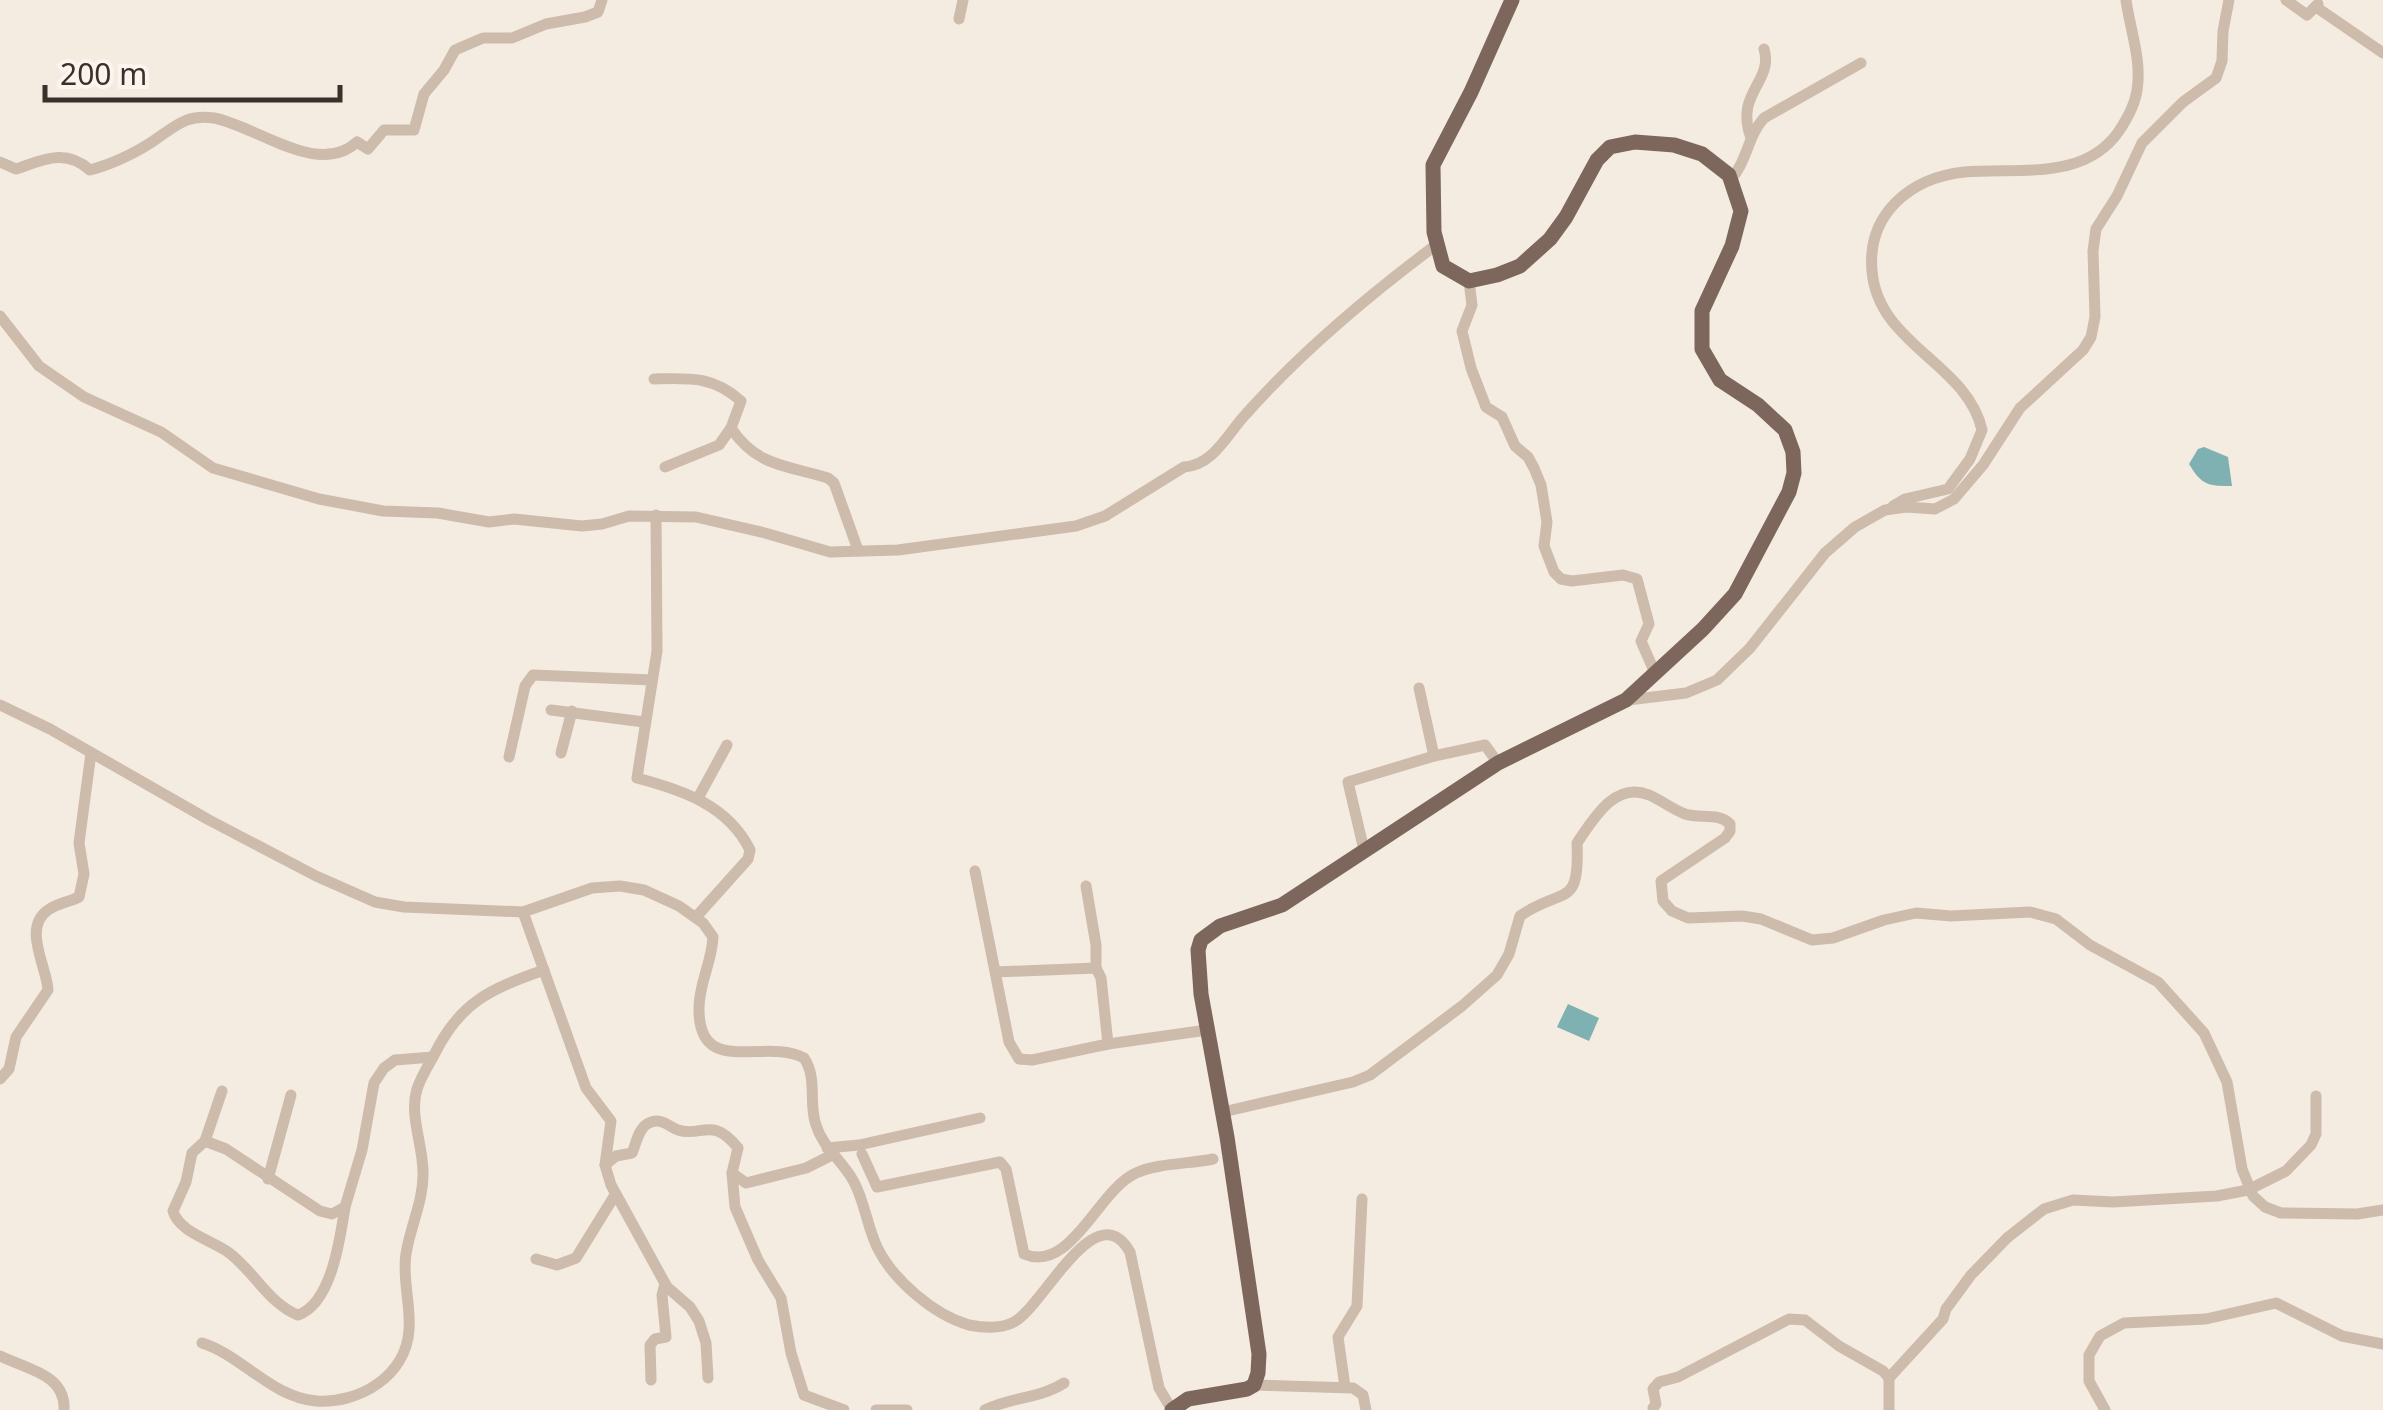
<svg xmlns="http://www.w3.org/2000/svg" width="2383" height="1410" viewBox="0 0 2383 1410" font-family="'Noto Sans',sans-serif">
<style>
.water{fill:#7fb0b2}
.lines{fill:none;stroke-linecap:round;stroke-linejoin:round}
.minor{stroke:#cdbbac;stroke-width:11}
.major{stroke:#7d675c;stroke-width:15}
</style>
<rect width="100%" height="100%" fill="#f4ebe1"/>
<g class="water">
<path d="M2204,447L2228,457L2232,486C2209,486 2202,486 2189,464L2198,449Z"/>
<path d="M1568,1004L1599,1018L1589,1041L1557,1027Z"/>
</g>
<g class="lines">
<g class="minor">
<path d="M2286,0L2307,15L2318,4"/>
<path d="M2316,7L2383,53"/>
<path d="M959,19L963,0"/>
<path d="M1751,138C1734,93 1774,82 1764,49"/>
<path d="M0,162L16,169C43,160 65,148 90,170C113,164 140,151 159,137C178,124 189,114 214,118C257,126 318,178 357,142L368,149L384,130H414L424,94L444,70L455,50L483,38H512L546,24L585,17L598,12L602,0"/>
<path d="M1731,179C1747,162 1748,135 1764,118L1861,63"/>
<path d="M1469,281L1472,305L1462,331L1471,368L1486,407L1502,417L1515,446L1528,457L1534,468L1541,485L1547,522L1544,546L1554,572L1561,579L1572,581L1623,575L1637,579L1649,624L1641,641L1655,673"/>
<path d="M0,316L39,366L84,397L161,432L213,468L319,499L383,511L438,513L489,522L514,519L582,526L602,524L629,516L696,517L765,533L830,552L898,550L1076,526L1105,516L1184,467C1214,465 1227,434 1246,414C1302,351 1369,295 1436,245"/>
<path d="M654,379C690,378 713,376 741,401L731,428C757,467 786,465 828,478L834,483L858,550"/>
<path d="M665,467L719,445L731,428"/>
<path d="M1893,506L1905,499L1948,489L1970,459L1982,430C1967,363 1878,345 1872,271C1867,214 1910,178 1964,172C2017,167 2084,182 2119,131C2127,119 2135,105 2137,90C2142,61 2130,29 2126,0"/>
<path d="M656,515L657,651L637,778C682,790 728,805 750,850L748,859L696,917"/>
<path d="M1419,688L1434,756"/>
<path d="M1628,700L1686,693L1717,680L1750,648L1825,553L1855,527L1885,510L1906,507L1935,509L1954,499L1983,465L2020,408L2083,350L2091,337L2095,317L2093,251L2096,229L2117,196L2142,143L2183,102L2216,78L2222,61L2223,31L2229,0"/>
<path d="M0,705L50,729L209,820L316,876L375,902L404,907L523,912L592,888L620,886L644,890L679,906L703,923L713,937C712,962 699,983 699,1008C698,1079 766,1037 804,1058C818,1079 808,1103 816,1125C823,1148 843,1161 854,1182C865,1203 867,1226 877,1247C893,1280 934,1315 969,1325C984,1328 1001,1329 1014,1322C1044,1306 1096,1192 1130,1252L1159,1388L1172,1410"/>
<path d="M551,710L644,722"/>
<path d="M561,753L572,711"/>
<path d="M509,757L525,686L533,675L652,680"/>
<path d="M698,798L727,745"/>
<path d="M1364,850L1348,782L1434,756L1485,745L1498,763"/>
<path d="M975,871L1009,1042L1019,1059L1032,1060L1108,1044L1207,1030"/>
<path d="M1086,886L1096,945V968"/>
<path d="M523,912L586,1088L611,1121L605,1165L611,1185L667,1287L690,1307L699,1321L706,1343L708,1378"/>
<path d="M996,972L1096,968L1101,978L1108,1044"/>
<path d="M0,1079L9,1069L16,1037L48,990C47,967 22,928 48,910C58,903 69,902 79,897L84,874L79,843L91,753"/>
<path d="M222,1091L205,1141L192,1153L186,1182L173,1211C179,1232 211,1240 228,1252C253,1270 269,1304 298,1315C332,1303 340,1238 345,1207"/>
<path d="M1223,1112L1353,1082L1370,1075L1462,1006L1497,975L1509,954L1520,916C1563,886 1580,910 1577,843C1594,818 1615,781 1649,795C1661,800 1672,809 1685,814C1700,819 1718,812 1730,824V831L1725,838L1661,881L1663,901L1672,911L1688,918L1742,916L1761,919L1812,940L1833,938L1884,920L1916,913L1951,916L2030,912L2056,919L2090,945L2158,982L2204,1033L2227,1082L2242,1169L2253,1196L2265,1207L2281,1213L2357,1214L2383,1210"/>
<path d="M205,1141L226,1149L320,1211L332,1214L345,1207L362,1150L374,1083L384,1068L395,1060L433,1057"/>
<path d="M827,1148L859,1145L980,1118"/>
<path d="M862,1154L877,1187L1000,1162L1006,1169L1024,1254C1071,1274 1098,1190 1136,1173C1158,1163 1189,1164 1213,1159"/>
<path d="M605,1165L616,1156L632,1153C636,1144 638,1130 647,1124C660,1116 668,1126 678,1130C701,1138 712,1115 738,1148L732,1173L746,1183L806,1168L834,1154"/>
<path d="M732,1173L735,1207L758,1260L781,1298L791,1353L804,1395L844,1410"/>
<path d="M268,1179L291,1095"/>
<path d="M536,1259L557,1265L576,1258L615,1195"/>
<path d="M202,1343C243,1356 271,1397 316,1401C359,1404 406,1376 409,1330C411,1305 402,1278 406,1254C410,1227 424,1200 423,1172C423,1145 409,1115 417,1089C421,1077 428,1066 434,1055C460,1002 490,989 544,970"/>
<path d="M0,1356C26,1369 66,1374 64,1410"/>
<path d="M1889,1378L1943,1319L1946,1309L1971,1275L2007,1238L2044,1209L2073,1200L2113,1202L2217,1196L2248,1190L2286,1171L2311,1145L2316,1134V1096"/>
<path d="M651,1380L650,1345L655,1339L666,1337L662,1295L665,1284"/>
<path d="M1254,1385L1353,1388L1363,1395L1366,1410"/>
<path d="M1345,1387L1338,1337L1357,1306L1362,1199"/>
<path d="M1653,1408L1656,1404L1653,1389L1659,1382L1678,1377L1789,1319L1805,1320L1839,1346L1883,1371L1889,1378V1410"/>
<path d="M876,1410H907"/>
<path d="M985,1410C1010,1397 1039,1399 1064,1383"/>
<path d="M2105,1410L2089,1381V1355L2100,1336L2124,1323L2206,1319L2276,1303L2342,1336L2383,1344"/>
</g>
<path class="major" d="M1172,1410L1188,1399L1247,1389L1254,1385L1258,1373L1259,1354L1227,1137L1201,994L1198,950L1201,940L1220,926L1282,905L1498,763L1626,700L1703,629L1735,594L1789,492L1794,473L1793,452L1785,430L1758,405L1720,380L1702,349V311L1732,246L1741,211L1729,175L1702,154L1674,145L1635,142L1610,147L1597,160L1566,217L1550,239L1520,266L1497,275L1469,281L1443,266L1434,232L1433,165L1471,92L1512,0"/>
</g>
<path d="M45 85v15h295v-15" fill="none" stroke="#3b302b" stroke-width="5"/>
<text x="60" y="85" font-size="30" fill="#3b302b" stroke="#fbf5ee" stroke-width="8" paint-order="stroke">200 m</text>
</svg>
